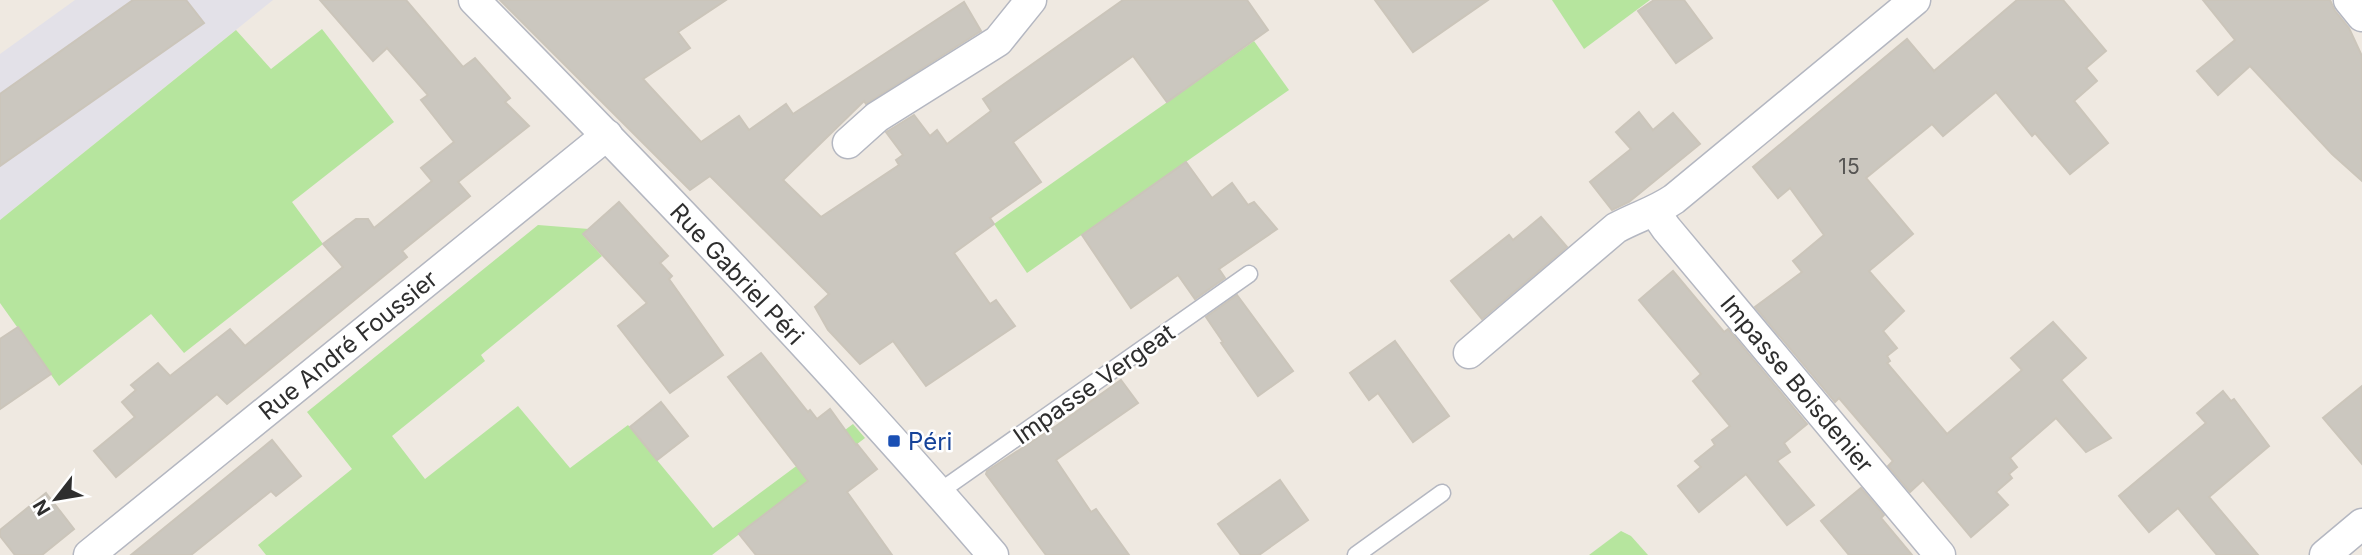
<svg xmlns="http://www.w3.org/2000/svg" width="2362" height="555" viewBox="0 0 2362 555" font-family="Inter,sans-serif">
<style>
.industrial{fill:#e3e1e8}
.green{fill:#b6e59e}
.building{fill:#cbc7bf;stroke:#cbc5ba;stroke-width:2}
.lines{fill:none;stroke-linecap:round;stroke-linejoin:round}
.service-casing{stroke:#b4b7c1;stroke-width:19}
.minor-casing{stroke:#b4b7c1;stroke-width:33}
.service{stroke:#fff;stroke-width:16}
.minor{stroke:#fff;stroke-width:30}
.transit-dot{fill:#1a4fb4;stroke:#fff;stroke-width:2.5}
.labels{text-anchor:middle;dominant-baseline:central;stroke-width:5;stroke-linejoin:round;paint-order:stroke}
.number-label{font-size:21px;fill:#555452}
.street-label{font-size:24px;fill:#2e2e2e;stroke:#fff}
.transit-label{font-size:24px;fill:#164399;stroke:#fff;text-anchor:start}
</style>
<rect width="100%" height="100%" fill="#efe9e1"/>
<path class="industrial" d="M75,0H273L0,220V54Z"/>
<g class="green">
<path d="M1552,0H1650L1584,49Z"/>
<path d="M322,29L394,122L292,202L323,244L184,353L151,314L59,386L0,303V220L236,30L271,69Z"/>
<path d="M1254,41L1289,90L1027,273L994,224Z"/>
<path d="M538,225L589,229L583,235L602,256L481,355L485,361L392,436L425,479L518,406L570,468L628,425L713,528L853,424L865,438L712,555H266L258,545L352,469L307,412Z"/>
<path d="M1621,531L1631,536L1648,555H1589Z"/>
</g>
<g class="building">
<path d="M133,0H186L204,23L0,166V94Z"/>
<path d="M320,0H406L463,67L475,58L510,98L505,102L529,126L458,182L470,196L402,251L407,257L227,404L217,394L116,477L94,451L135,417L122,402L136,390L131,385L158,363L170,376L230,329L245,346L343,267L323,244L356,219H368L374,228L432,181L421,168L454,142L421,100L428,95L387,48L373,61Z"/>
<path d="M500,0H726L678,32L690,48L643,79L701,142L739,116L749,130L786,104L793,114L964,2L981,31L866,104L864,101L783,180L821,217L899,165L896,160L903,155L886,132L888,131L914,115L930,136L937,130L947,144L991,111L983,99L1123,0H1247L1268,30L1167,102L1133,56L1013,142L1041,182L990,218L994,224L954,253L990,304L996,300L1015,326L926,386L893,341L860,364L828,330L815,307L829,294L710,176L690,190Z"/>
<path d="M1375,0H1488L1413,52Z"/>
<path d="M1654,0H1684L1712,38L1676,63L1638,11Z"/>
<path d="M2017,0H2063L2106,51L2086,68L2097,81L2074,101L2108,143L2070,174L2035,133L2032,136L1996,92L1943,136L1932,124L1866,178L1913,234L1869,271L1904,311L1883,331L1897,348L1887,356L1890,361L1887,363L1947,434L2022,370L2011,358L2053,322L2086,358L2061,380L2111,438L2086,452L2056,418L2010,458L2017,467L2009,474L2012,478L1996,492L2008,505L1971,537L1923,480L1910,492L1888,466L1893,461L1839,398L1835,402L1755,307L1802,272L1793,261L1824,235L1790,188L1778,198L1753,167L1907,39L1934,71Z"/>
<path d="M2203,0H2330L2335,11L2349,28L2362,56V181L2332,154L2250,66L2218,95L2197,71L2235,40Z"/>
<path d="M1639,112L1653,130L1673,113L1700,144L1629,202L1612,210L1590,182L1631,149L1616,132Z"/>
<path d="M1186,162L1212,198L1232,183L1248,205L1254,202L1277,229L1219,269L1225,278L1195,299L1178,275L1131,308L1082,235Z"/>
<path d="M619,202L668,256L660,263L672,276L669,279L723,355L670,393L618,326L647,303L583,234Z"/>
<path d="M1541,217L1567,247L1482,319L1451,281L1509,235L1513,240Z"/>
<path d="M1673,271L1724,332L1728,329L1807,424L1784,443L1790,452L1777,461L1814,505L1787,525L1746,474L1699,512L1678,486L1701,467L1695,461L1715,445L1712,440L1730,426L1693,381L1701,374L1639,300Z"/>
<path d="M1237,295L1293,371L1258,396L1221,343L1223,342L1206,317Z"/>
<path d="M18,327L51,374L0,409V339Z"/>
<path d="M1395,341L1449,416L1413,442L1378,393L1369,400L1350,373Z"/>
<path d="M761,353L808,412L810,410L817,419L830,409L856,445L857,444L877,469L847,492L892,555H756L739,534L808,481L728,377Z"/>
<path d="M1121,380L1138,403L1056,460L1091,512L1096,509L1129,555H1046L986,474L987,471L1056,426Z"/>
<path d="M2362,386V464L2323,418Z"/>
<path d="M2223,391L2231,401L2234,399L2269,446L2209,497L2258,555H2217L2178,508L2149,532L2119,496L2206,423L2197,413Z"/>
<path d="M661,402L688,436L657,460L630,427Z"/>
<path d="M272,440L301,476L276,496L271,491L191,555H131Z"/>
<path d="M1280,480L1308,520L1259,555H1241L1218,524Z"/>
<path d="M1861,488L1884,515L1881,518L1912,555H1849L1821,521Z"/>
<path d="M46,493L74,529L42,555H15L0,536V530Z"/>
</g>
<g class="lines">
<g class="service-casing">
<g id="service">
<path d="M939,492L1249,274"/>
<path d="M1356,555L1442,493"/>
</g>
</g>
<g class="minor-casing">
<g id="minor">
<path d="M474,0C651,180 828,363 993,555"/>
<path d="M2349,0L2362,16"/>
<path d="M848,143L877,117L998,41L1031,0"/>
<path d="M1655,212L1666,228L1940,555"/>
<path d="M1469,353L1616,228C1636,217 1655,212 1674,199L1915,0"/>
<path d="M89,555L607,135"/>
<path d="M2325,555L2362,524"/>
</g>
</g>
<use href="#service" class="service"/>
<use href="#minor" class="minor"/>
</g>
<rect class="transit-dot" x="887" y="434" width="14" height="14" rx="3.5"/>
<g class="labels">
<g class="number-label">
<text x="1849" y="166">15</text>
</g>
<g class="street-label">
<text transform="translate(737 274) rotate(47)">Rue Gabriel Péri</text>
<text transform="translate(348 345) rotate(-39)">Rue André Foussier</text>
<text transform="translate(1094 384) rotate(-35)">Impasse Vergeat</text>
<text transform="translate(1797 384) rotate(50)">Impasse Boisdenier</text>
</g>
<g class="transit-label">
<text x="908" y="441">Péri</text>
</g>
</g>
<g transform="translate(56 499) rotate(239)" stroke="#ffffff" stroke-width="5" paint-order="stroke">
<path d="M0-5L12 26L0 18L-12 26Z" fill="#2e2e2e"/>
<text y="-10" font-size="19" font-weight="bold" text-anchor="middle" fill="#2e2e2e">N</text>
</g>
</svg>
